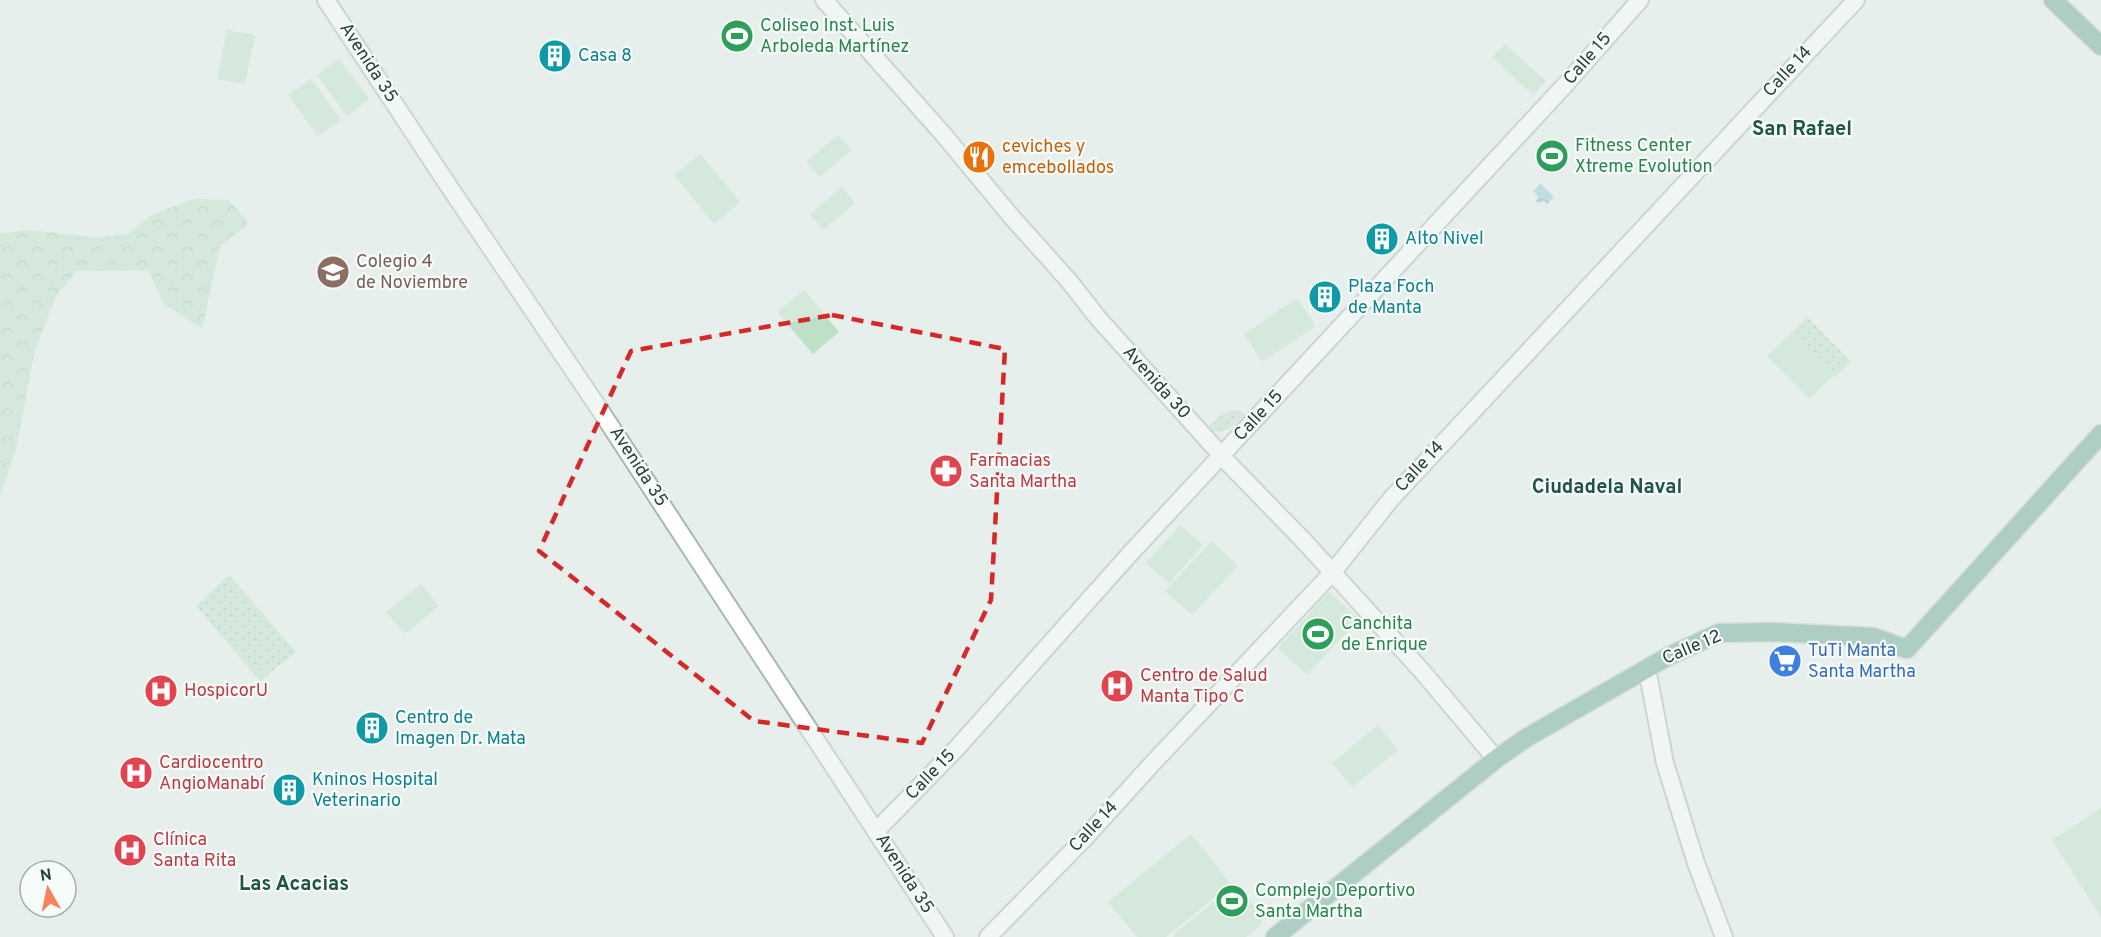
<svg xmlns="http://www.w3.org/2000/svg" width="2101" height="937" viewBox="0 0 2101 937" font-family="Overpass,sans-serif">
<style>
.grass{fill:url(#grass-dots)}
.forest{fill:url(#forest-crowns)}
.garden{fill:#bfe0c8}
.water{fill:url(#water-waves)}
.lines{fill:none;stroke-linecap:round;stroke-linejoin:round}
.minor-casing{stroke:#a8b8b2;stroke-width:20}
.major-casing{stroke:#c2cac8;stroke-width:21}
.minor{stroke:#fff;stroke-width:16}
.major{stroke:#6aa596;stroke-width:18}
.marked{fill:none;stroke:#d62828;stroke-width:4.5;stroke-dasharray:12 8;stroke-linejoin:round}
.labels{text-anchor:middle;dominant-baseline:central;stroke-width:4.5;stroke-linejoin:round;paint-order:stroke}
.leisure-label{font-size:18px;fill:#27864d;stroke:#f7fbf9;text-anchor:start}
.culture-label{font-size:18px;fill:#0d838f;stroke:#f7fbf9;text-anchor:start}
.street-label{font-size:18px;fill:#24423a;stroke:#f7fbf9}
.food-label{font-size:18px;fill:#c56008;stroke:#f7fbf9;text-anchor:start}
.education-label{font-size:18px;fill:#785e54;stroke:#f7fbf9;text-anchor:start}
.health-label{font-size:18px;fill:#be3a42;stroke:#f7fbf9;text-anchor:start}
.shop-label{font-size:18px;fill:#366cbe;stroke:#f7fbf9;text-anchor:start}
.neighbourhood-label{font-size:20px;font-weight:bold;fill:#1f5548;stroke:#f7fbf9}
</style>
<defs>
<pattern id="grass-dots" width="8" height="8" patternUnits="userSpaceOnUse" patternTransform="scale(1.5)"><rect width="8" height="8" fill="#bfe0c8"/><path d="M2 2h.1M6 6h.1" fill="none" stroke="#a4c1ad" stroke-width="1.8" stroke-linecap="round"/></pattern>
<pattern id="forest-crowns" width="20" height="18" patternUnits="userSpaceOnUse" patternTransform="scale(1.5)"><rect width="20" height="18" fill="#bfe0c8"/><path d="M2 6a3 3 0 1 1 6 0M12 15a3 3 0 1 1 6 0" fill="none" stroke="#a4c1ad"/></pattern>
<pattern id="water-waves" width="16" height="10" patternUnits="userSpaceOnUse" patternTransform="scale(1.5)"><rect width="16" height="10" fill="#8ec9d4"/><path d="M0 5q4-4 8 0t8 0" fill="none" stroke="#74a5ad"/></pattern>
</defs>
<rect width="100%" height="100%" fill="#e6efeb"/>
<g class="grass">
<path d="M1807,317L1851,362L1835,377L1792,332Z"/>
<path d="M1232,410L1241,411L1245,414C1234,424 1222,440 1206,428L1222,414Z"/>
<path d="M229,575L296,652L260,681L196,606Z"/>
</g>
<path class="forest" d="M195,199L229,200L249,224L220,246L202,329L164,304L148,270L77,271L56,296L35,350L16,449L0,497V234L29,230L95,237L126,235L153,214Z"/>
<g class="garden">
<path d="M227,30L255,35L245,84L217,79Z"/>
<path d="M1505,44L1546,81L1533,95L1492,57Z"/>
<path d="M339,59L369,99L347,116L317,75Z"/>
<path d="M311,79L341,120L318,136L288,95Z"/>
<path d="M838,135L852,150L820,177L806,162Z"/>
<path d="M700,154L740,202L714,224L674,175Z"/>
<path d="M842,187L855,203L823,230L810,214Z"/>
<path d="M804,290L839,332L813,354L777,312Z"/>
<path d="M1297,298L1316,326L1262,362L1244,334Z"/>
<path d="M1792,332L1834,375L1809,399L1767,356Z"/>
<path d="M1180,525L1203,545L1169,583L1146,563Z"/>
<path d="M1212,541L1238,566L1192,615L1165,591Z"/>
<path d="M421,584L439,606L405,634L386,612Z"/>
<path d="M1329,592L1359,619L1307,675L1278,648Z"/>
<path d="M1378,725L1398,750L1352,787L1332,763Z"/>
<path d="M2101,808V917L2052,840Z"/>
<path d="M1191,834L1231,884L1166,937H1137L1108,902Z"/>
<path d="M1236,884L1263,917L1259,927L1246,937H1174L1173,935Z"/>
</g>
<path class="water" d="M1541,184L1554,197L1547,204L1544,201L1538,203L1536,201L1538,196L1533,191Z"/>
<g class="lines">
<g class="minor-casing">
<g id="minor">
<path d="M326,0L444,179L598,407L945,937"/>
<path d="M824,0L943,134L1010,215L1069,281L1098,318L1230,465L1303,540L1421,670L1496,759"/>
<path d="M1647,669L1665,763L1696,863L1724,937"/>
<path d="M876,831L956,749L1128,556L1565,85L1640,0"/>
<path d="M988,937L1085,838L1151,765L1332,573L1391,499L1856,0"/>
</g>
</g>
<g class="major-casing">
<g id="major">
<path d="M2053,0L2101,46"/>
<path d="M1275,937L1496,759L1526,738L1669,656L1719,633L1774,632L1873,637L1907,649L2101,434"/>
</g>
</g>
<use href="#minor" class="minor"/>
<use href="#major" class="major"/>
</g>
<path d="M0 0H2101V937H0ZM832,315L1005,349L991,600L922,743L754,721L539,551L631,351Z" fill="#e6efeb" fill-opacity=".55" fill-rule="evenodd"/>
<path class="marked" d="M832,315L1005,349L991,600L922,743L754,721L539,551L631,351Z"/>
<defs>
<g id="stadium-disc" transform="scale(1.725)"><circle r="9.5" fill="#2e9e5b" stroke="#f7fbf9"/><path d="M0-5a6.5 5 0 1 0 0 10a6.5 5 0 1 0 0-10ZM-3.5-1.8h7v3.6h-7Z" fill="#fff"/></g>
<g id="building-disc" transform="scale(1.725)"><circle r="9.5" fill="#0f9aa8" stroke="#f7fbf9"/><path d="M-4-6H4V6H1V3H-1V6H-4ZM-2.5-4.3h1.7v1.8h-1.7ZM.8-4.3h1.7v1.8H.8ZM-2.5-1h1.7V.8h-1.7ZM.8-1h1.7V.8H.8Z" fill="#fff"/></g>
<g id="restaurant-disc" transform="scale(1.725)"><circle r="9.5" fill="#e8710a" stroke="#f7fbf9"/><path d="M-5-6h1v4h1v-4h1v4h1v-4h1v5L-1.5 .5V6h-2V.5L-5-1ZM5-6V6H3V1.5H1.5Q1.5-4 5-6Z" fill="#fff"/></g>
<g id="school-disc" transform="scale(1.725)"><circle r="9.5" fill="#8d6e63" stroke="#f7fbf9"/><path d="M0-5L7-2L0 1L-7-2ZM-4 1L0 2.5L4 1V4Q0 6-4 4Z" fill="#fff"/></g>
<g id="pharmacy-disc" transform="scale(1.725)"><circle r="9.5" fill="#e0444e" stroke="#f7fbf9"/><path d="M-2-6h4v4h4v4h-4v4h-4v-4h-4v-4h4Z" fill="#fff"/></g>
<g id="supermarket-disc" transform="scale(1.725)"><circle r="9.5" fill="#3f7fe0" stroke="#f7fbf9"/><path d="M-6-5.5h2.5l.6 2H6L4.5 2H-2.5L-4.4-4H-6ZM-1.5 3.2a1.3 1.3 0 1 0 .1 0ZM3 3.2a1.3 1.3 0 1 0 .1 0Z" fill="#fff"/></g>
<g id="hospital-disc" transform="scale(1.725)"><circle r="9.5" fill="#e0444e" stroke="#f7fbf9"/><path d="M-5-5h3v3.5h4V-5h3V5h-3V1.5h-4V5h-3Z" fill="#fff"/></g>
</defs>
<g fill-rule="evenodd">
<use href="#stadium-disc" x="737" y="36"/>
<use href="#building-disc" x="555" y="56"/>
<use href="#stadium-disc" x="1552" y="156"/>
<use href="#restaurant-disc" x="979" y="157"/>
<use href="#building-disc" x="1382" y="239"/>
<use href="#school-disc" x="333" y="272"/>
<use href="#building-disc" x="1325" y="297"/>
<use href="#pharmacy-disc" x="946" y="471"/>
<use href="#stadium-disc" x="1318" y="634"/>
<use href="#supermarket-disc" x="1785" y="661"/>
<use href="#hospital-disc" x="1117" y="686"/>
<use href="#hospital-disc" x="161" y="691"/>
<use href="#building-disc" x="372" y="728"/>
<use href="#hospital-disc" x="136" y="773"/>
<use href="#building-disc" x="289" y="790"/>
<use href="#hospital-disc" x="130" y="850"/>
<use href="#stadium-disc" x="1232" y="901"/>
</g>
<g class="labels">
<g class="leisure-label">
<text x="760" y="26">Coliseo Inst. Luis<tspan x="760" dy="21">Arboleda Martínez</tspan></text>
<text x="1575" y="146">Fitness Center<tspan x="1575" dy="21">Xtreme Evolution</tspan></text>
<text x="1341" y="624">Canchita<tspan x="1341" dy="21">de Enrique</tspan></text>
<text x="1255" y="891">Complejo Deportivo<tspan x="1255" dy="21">Santa Martha</tspan></text>
</g>
<g class="culture-label">
<text x="578" y="56">Casa 8</text>
<text x="1405" y="239">Alto Nivel</text>
<text x="1348" y="287">Plaza Foch<tspan x="1348" dy="21">de Manta</tspan></text>
<text x="395" y="718">Centro de<tspan x="395" dy="21">Imagen Dr. Mata</tspan></text>
<text x="312" y="780">Kninos Hospital<tspan x="312" dy="21">Veterinario</tspan></text>
</g>
<g class="street-label">
<text transform="translate(1588 59) rotate(-49)">Calle 15</text>
<text transform="translate(368 63) rotate(57)">Avenida 35</text>
<text transform="translate(1788 72) rotate(-47)">Calle 14</text>
<text transform="translate(1156 383) rotate(48)">Avenida 30</text>
<text transform="translate(1259 416) rotate(-47)">Calle 15</text>
<text transform="translate(638 467) rotate(57)">Avenida 35</text>
<text transform="translate(1420 467) rotate(-47)">Calle 14</text>
<text transform="translate(1692 648) rotate(-23)">Calle 12</text>
<text transform="translate(931 775) rotate(-46)">Calle 15</text>
<text transform="translate(1094 827) rotate(-47)">Calle 14</text>
<text transform="translate(904 874) rotate(57)">Avenida 35</text>
</g>
<g class="food-label">
<text x="1002" y="147">ceviches y<tspan x="1002" dy="21">emcebollados</tspan></text>
</g>
<g class="education-label">
<text x="356" y="262">Colegio 4<tspan x="356" dy="21">de Noviembre</tspan></text>
</g>
<g class="health-label">
<text x="969" y="461">Farmacias<tspan x="969" dy="21">Santa Martha</tspan></text>
<text x="1140" y="676">Centro de Salud<tspan x="1140" dy="21">Manta Tipo C</tspan></text>
<text x="184" y="691">HospicorU</text>
<text x="159" y="763">Cardiocentro<tspan x="159" dy="21">AngioManabí</tspan></text>
<text x="153" y="840">Clínica<tspan x="153" dy="21">Santa Rita</tspan></text>
</g>
<g class="shop-label">
<text x="1808" y="651">TuTi Manta<tspan x="1808" dy="21">Santa Martha</tspan></text>
</g>
<g class="neighbourhood-label">
<text x="1802" y="130">San Rafael</text>
<text x="1607" y="488">Ciudadela Naval</text>
<text x="294" y="885">Las Acacias</text>
</g>
</g>
<g transform="translate(48 889) rotate(351)"><circle r="28" fill="#f7fbf9" stroke="#a3b1ad" stroke-width="1.5"/>
<path d="M0-4.5L10 22L0 15L-10 22Z" fill="#f4845f"/>
<text y="-9" font-size="16" font-weight="bold" text-anchor="middle" fill="#24423a">N</text>
</g>
</svg>
